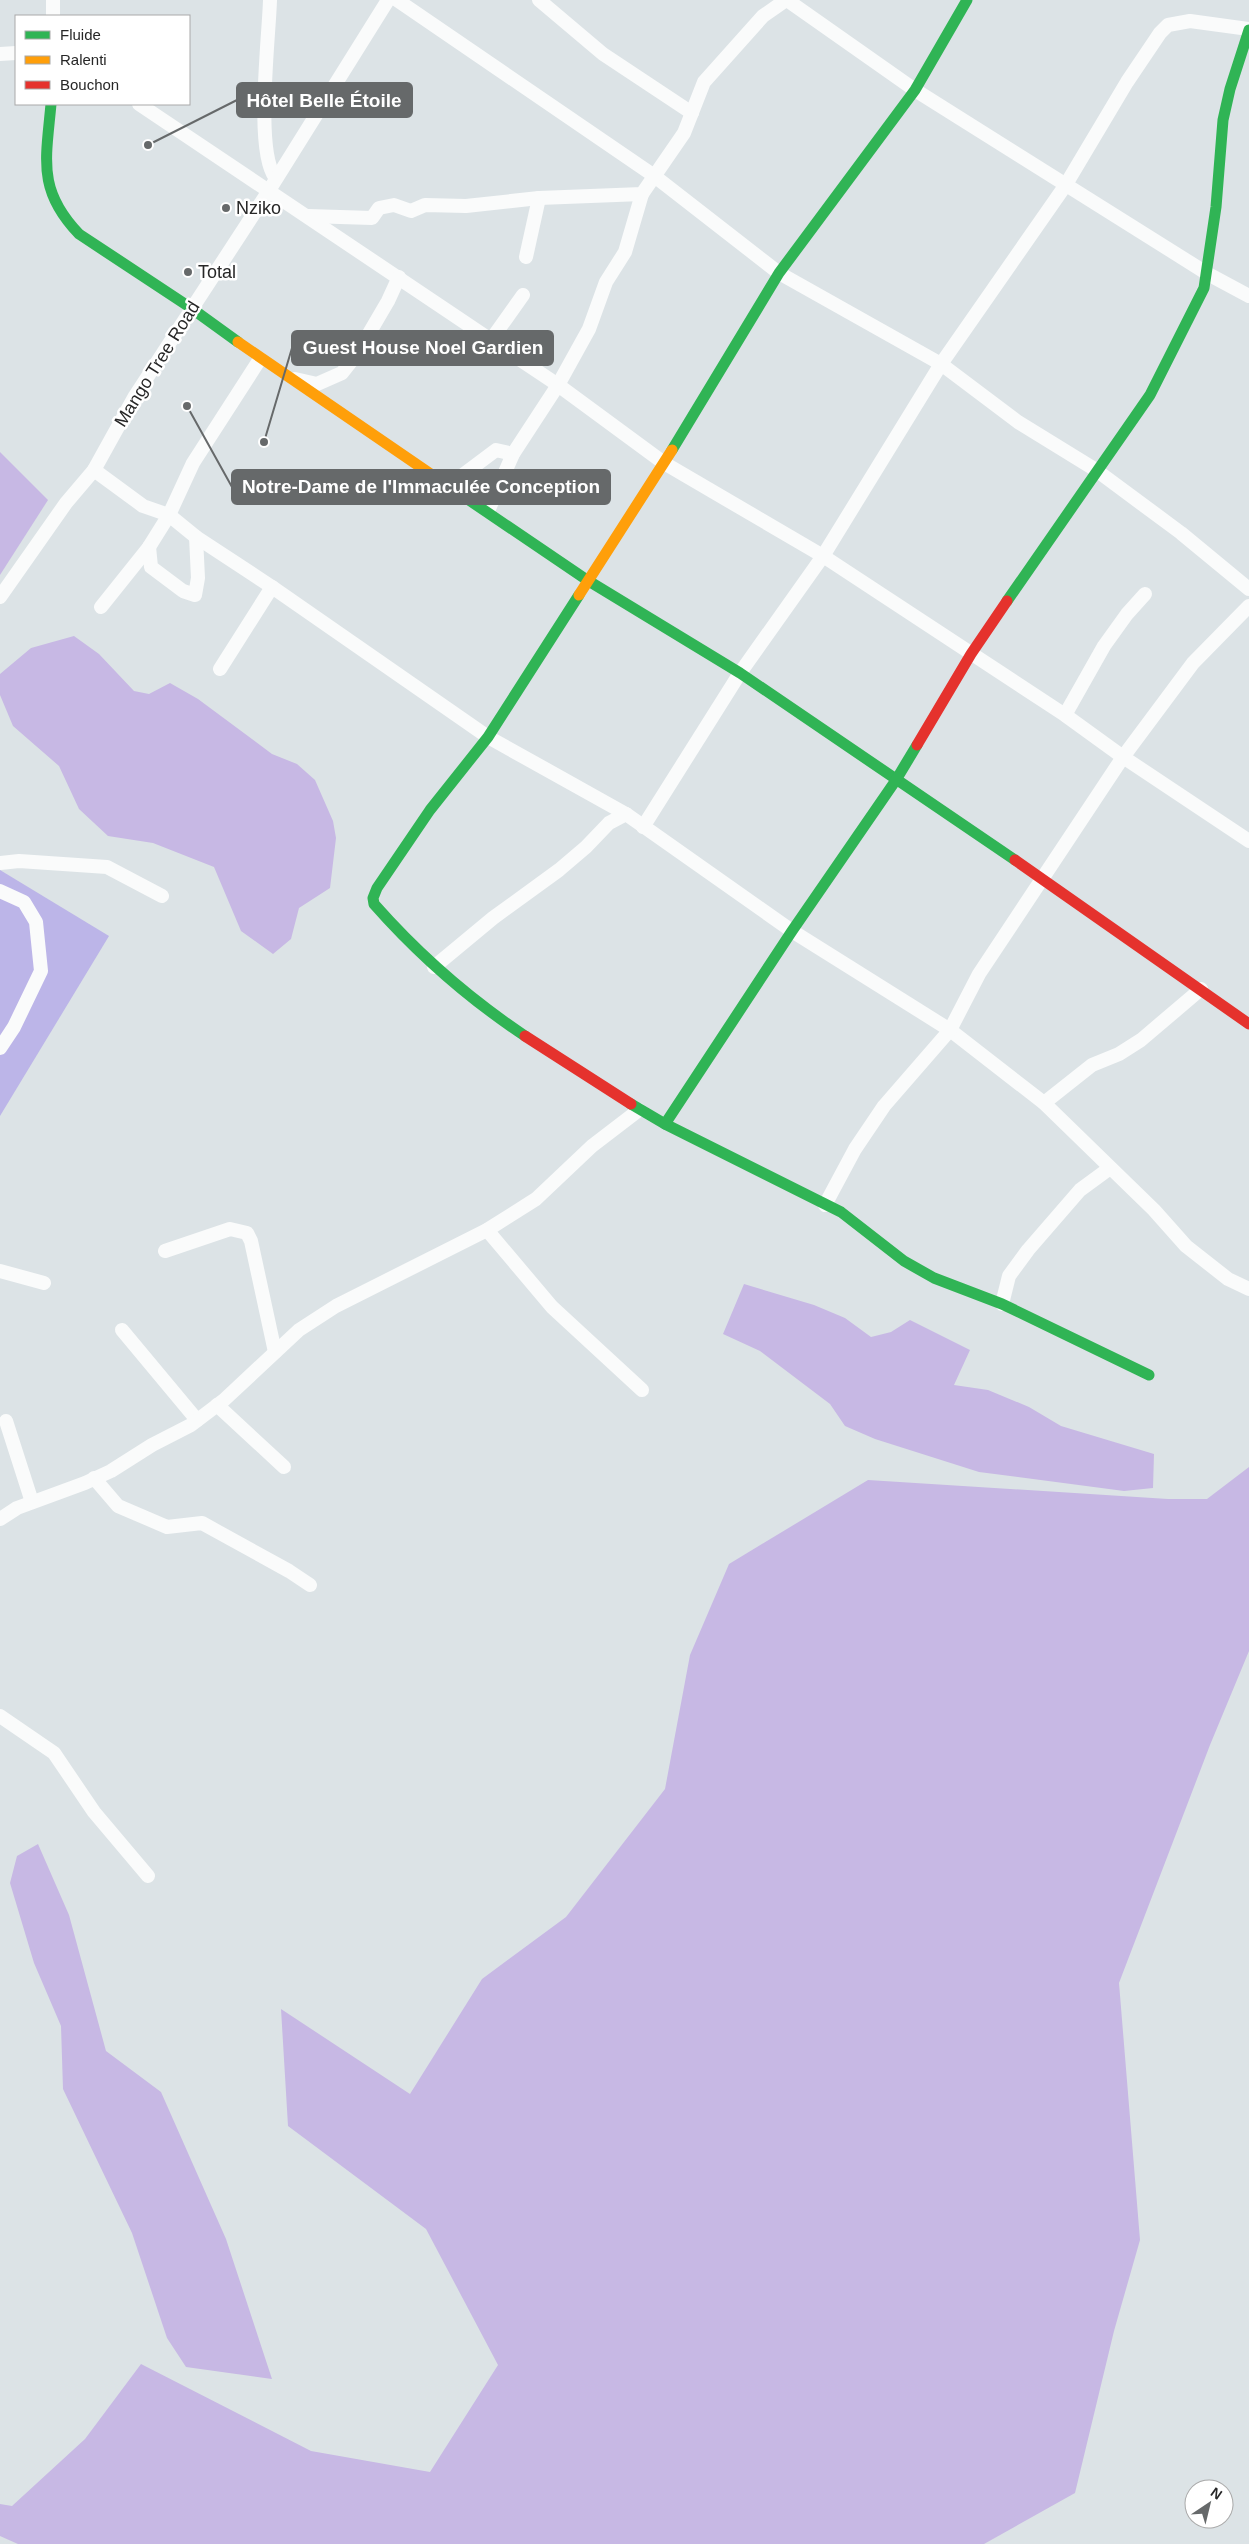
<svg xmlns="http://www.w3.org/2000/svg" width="1249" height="2544" viewBox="0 0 1249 2544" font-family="Arial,sans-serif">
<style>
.green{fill:#c7b8e4}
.pitch{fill:#bcb5e8}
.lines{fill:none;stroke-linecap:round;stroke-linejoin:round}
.street{stroke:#fafbfb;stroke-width:14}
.fast{stroke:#30b455;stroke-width:11}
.slow{stroke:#ff9f0a;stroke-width:11}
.jam{stroke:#e5322d;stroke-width:11}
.poi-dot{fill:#66696a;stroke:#fff;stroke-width:2}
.labels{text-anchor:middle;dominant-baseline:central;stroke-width:5;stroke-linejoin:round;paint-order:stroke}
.poi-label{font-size:18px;fill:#272727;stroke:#fff;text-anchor:start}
.street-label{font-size:18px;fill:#272727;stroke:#fff}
.leader{fill:none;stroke:#66696a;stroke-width:2}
.callout-dot{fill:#66696a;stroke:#fff;stroke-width:2}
.callout{fill:#66696a;stroke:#66696a;stroke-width:2}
.callout-label{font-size:19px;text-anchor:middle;font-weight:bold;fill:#fff}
</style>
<rect width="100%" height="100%" fill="#dce3e6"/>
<g class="green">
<path d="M0,452L48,500L0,575Z"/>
<path d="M74,636L99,654L134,691L149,694L170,683L198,699L272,754L297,764L315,780L333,821L336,838L330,888L299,908L291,939L273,954L241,931L214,867L153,843L108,836L79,809L59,766L13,726L0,695V674L31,648Z"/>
<path d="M744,1284L814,1305L845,1318L871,1337L891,1332L910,1320L970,1350L954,1385L988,1390L1029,1407L1061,1426L1154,1454L1153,1488L1124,1491L979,1472L875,1439L845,1426L830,1404L760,1351L723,1334Z"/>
<path d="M1249,1467V1651L1210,1745L1119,1983L1140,2240L1114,2331L1075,2493L984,2544H18L0,2536V2504L12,2506L85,2439L141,2364L311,2451L430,2472L498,2365L426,2229L288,2126L281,2009L410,2094L482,1979L566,1917L665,1789L690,1655L729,1564L868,1480L1168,1499H1207Z"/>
<path d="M38,1844L69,1915L106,2051L161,2092L226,2239L272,2379L186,2367L167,2338L132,2233L63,2089L61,2026L34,1963L10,1883L17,1856Z"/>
</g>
<path class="pitch" d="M0,870L109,936L0,1116Z"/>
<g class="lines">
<g class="street">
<path d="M53,0V16"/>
<path d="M270,0C269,37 255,150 275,177"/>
<path d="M397,0L653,175L779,273L941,364L1018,422L1096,470L1181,533L1249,589"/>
<path d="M539,0L603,54L692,113"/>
<path d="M787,0L915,90L1208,274L1249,296"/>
<path d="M0,54L16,53"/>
<path d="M139,104L558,385L664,463L823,556L1065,715L1123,757L1249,841"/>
<path d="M308,216L372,218L379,208L394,205L411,211L425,205L466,206L539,198L642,194L684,133L704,82L763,16L786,0"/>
<path d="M526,257L539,198"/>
<path d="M491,340L523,295"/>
<path d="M295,379L317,384L342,373L357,354L388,301L399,277"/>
<path d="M94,470L143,506L169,515L196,537L272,587L488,737L626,814L792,931L950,1030L1044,1103L1154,1210L1186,1246L1228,1279L1249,1289"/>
<path d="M448,486L496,450L513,454"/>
<path d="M488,511L513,454L558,385L589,329L606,282L625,252L642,194"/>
<path d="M149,547L151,567L183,591L195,595L198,578L196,537"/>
<path d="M0,597L66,503L94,470L135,396L268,192L388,0"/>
<path d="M101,607L149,547L169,515L193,463L260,359"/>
<path d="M220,669L272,587"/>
<path d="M1065,715L1104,646L1127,614L1145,594"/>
<path d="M643,827L740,673L823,556L941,364L1065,186L1127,82L1160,33L1168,25L1190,21L1249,29"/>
<path d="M0,863L19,861L107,867L162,896"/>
<path d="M0,891L24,902L36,922L41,971L14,1027L0,1048"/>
<path d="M434,967L493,918L559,870L586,847L609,823L626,814"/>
<path d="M1044,1103L1092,1065L1119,1054L1141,1040L1201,989"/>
<path d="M825,1205L855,1149L884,1106L950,1030L979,974L1123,757L1193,663L1249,606"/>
<path d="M487,1230L552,1307L642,1390"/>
<path d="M165,1251L230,1229L247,1233L251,1241L275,1352"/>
<path d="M0,1271L44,1283"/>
<path d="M1002,1304L1009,1276L1028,1250L1080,1190L1110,1168"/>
<path d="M122,1330L197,1420"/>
<path d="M217,1405L284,1467"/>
<path d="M6,1421L32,1502"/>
<path d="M94,1478L118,1506L167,1527L202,1523L289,1571L310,1585"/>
<path d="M0,1519L17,1508L85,1483L111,1471L152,1445L191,1425L224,1400L299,1330L336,1306L487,1230L536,1199L592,1146L639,1110"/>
<path d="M0,1716L54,1753L94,1812L148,1876"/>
</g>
<g class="fast">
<path d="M51,104C46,160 37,190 79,234L191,308L238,342"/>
<path d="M672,450L779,273L915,90L967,0"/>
<path d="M438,479L587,580L740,673L1015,860"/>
<path d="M1007,601L1150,395L1204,288L1216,207L1223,120L1230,89L1249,30"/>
<path d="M525,1036C468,998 419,955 374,904L373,898L377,888L430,810L488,737L579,595"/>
<path d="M631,1104L665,1124L841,1212L904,1261L934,1278L1002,1304L1149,1375"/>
<path d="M665,1124L792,931L896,780L917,745"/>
</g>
<g class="slow">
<path d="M238,342L438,479"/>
<path d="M579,595L672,450"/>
</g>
<g class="jam">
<path d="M917,745L971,654L1007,601"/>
<path d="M1015,860L1249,1024"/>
<path d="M525,1036L631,1104"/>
</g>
</g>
<g class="poi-dot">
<circle cx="226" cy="208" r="5"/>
<circle cx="188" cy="272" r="5"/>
</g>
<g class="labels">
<g class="poi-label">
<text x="236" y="208">Nziko</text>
<text x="198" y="272">Total</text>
</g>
<g class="street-label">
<text transform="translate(157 364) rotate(-58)">Mango Tree Road</text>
</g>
</g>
<path class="leader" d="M148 145L237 100M264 442L292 348M187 406L232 487"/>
<g class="callout-dot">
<circle cx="148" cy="145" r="5"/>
<circle cx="264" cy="442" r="5"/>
<circle cx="187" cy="406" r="5"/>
</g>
<g class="callout">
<rect x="237" y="83" width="175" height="34" rx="5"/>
<rect x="292" y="331" width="261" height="34" rx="5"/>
<rect x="232" y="470" width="378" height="34" rx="5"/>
</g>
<g class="callout-label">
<text x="324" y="107">Hôtel Belle Étoile</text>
<text x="423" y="354">Guest House Noel Gardien</text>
<text x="421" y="493">Notre-Dame de l'Immaculée Conception</text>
</g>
<rect x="15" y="15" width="175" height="90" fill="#ffffff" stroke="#a9a9a9"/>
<rect x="25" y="31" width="25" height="8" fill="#30b455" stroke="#a9a9a9"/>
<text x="60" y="40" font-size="15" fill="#272727">Fluide</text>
<rect x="25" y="56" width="25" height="8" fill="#ff9f0a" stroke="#a9a9a9"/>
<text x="60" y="65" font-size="15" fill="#272727">Ralenti</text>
<rect x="25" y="81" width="25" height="8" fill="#e5322d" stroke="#a9a9a9"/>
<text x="60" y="90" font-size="15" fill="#272727">Bouchon</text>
<g transform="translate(1209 2504) rotate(35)"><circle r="24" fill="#ffffff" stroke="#a9a9a9"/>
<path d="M0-4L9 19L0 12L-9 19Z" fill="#66696a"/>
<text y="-8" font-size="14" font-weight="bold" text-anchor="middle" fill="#272727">N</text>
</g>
</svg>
